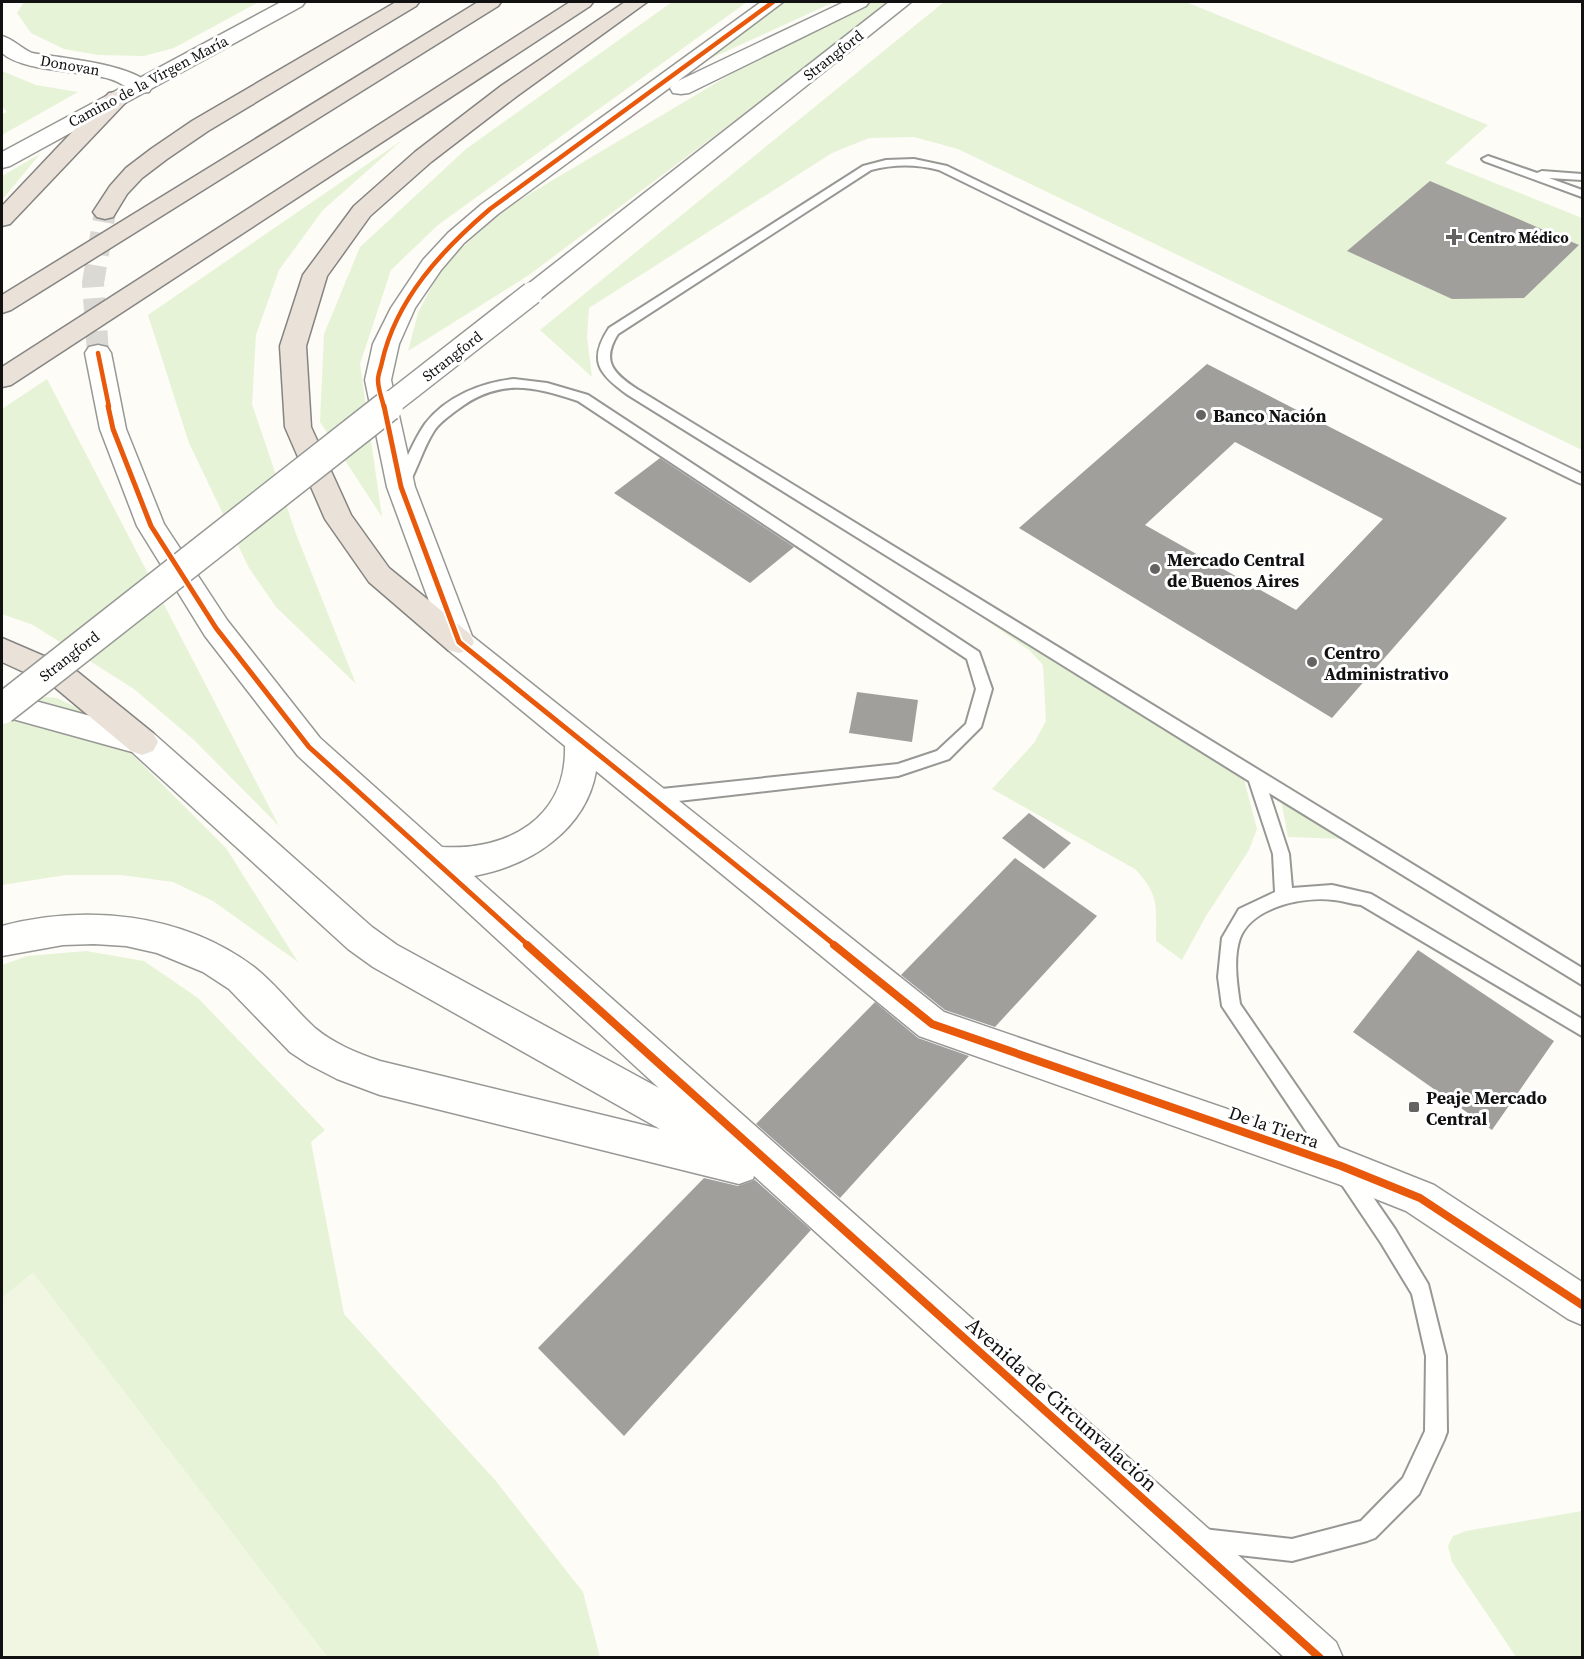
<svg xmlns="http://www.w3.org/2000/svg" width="1584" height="1659" viewBox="0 0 1584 1659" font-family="'Source Serif 4',serif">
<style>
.green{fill:#e7f3d7}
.pitch{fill:#f0f6e1}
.building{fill:#a19f9c;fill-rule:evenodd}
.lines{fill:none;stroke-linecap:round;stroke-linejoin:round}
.motorway-tunnel{stroke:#dad9d4;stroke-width:22;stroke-dasharray:22 11;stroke-linecap:butt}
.service-casing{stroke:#979795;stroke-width:4}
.minor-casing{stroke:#979795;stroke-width:3}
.tertiary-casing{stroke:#979795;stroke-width:3}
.motorway-casing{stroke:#858482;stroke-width:3}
.service{fill:#fffffe;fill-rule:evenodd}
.minor{fill:#fffffe;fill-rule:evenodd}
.tertiary{fill:#fffffe;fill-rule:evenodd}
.motorway{fill:#eae1d8;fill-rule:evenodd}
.tertiary-bridge-far1-casing{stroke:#979795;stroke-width:25;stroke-linecap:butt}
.tertiary-bridge-casing{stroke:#979795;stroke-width:33;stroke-linecap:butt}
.tertiary-bridge-far1{stroke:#fffffe;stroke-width:22}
.tertiary-bridge{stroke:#fffffe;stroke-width:30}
.cycleway-far2-casing{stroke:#fff;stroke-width:7}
.cycleway-far1-casing{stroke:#fff;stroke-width:9}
.cycleway-casing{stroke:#fff;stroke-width:11}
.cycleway-far2{stroke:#e8590c;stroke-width:4.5}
.cycleway-far1{stroke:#e8590c;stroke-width:5}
.cycleway{stroke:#e8590c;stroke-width:8}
.poi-dot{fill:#646362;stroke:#fff;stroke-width:2}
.labels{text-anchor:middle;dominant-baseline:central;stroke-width:6;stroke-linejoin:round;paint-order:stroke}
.far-street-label{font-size:15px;fill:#111;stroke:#fff}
.far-poi-label{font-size:15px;font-weight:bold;fill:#111;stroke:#fff;text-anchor:start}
.poi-label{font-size:18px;font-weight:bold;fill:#111;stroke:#fff;text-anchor:start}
.street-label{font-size:18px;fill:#111;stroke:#fff}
.near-street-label{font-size:21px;fill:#111;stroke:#fff}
</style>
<rect width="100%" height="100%" fill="#fdfcf7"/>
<g class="green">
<path d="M24,2H259L174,48L144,56L98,55L64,49L31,33L17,13Z"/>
<path d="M672,2H747L438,225L391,270L360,364L382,517L320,422L324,334L360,247L466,149Z"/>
<path d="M783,2H834L705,61Z"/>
<path d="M871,2H893L529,275L408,351L418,313L442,266L506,208L758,58Z"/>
<path d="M944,2H1186L1488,125L1445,163L1582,218V450L958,149L914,137L869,138L832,153L589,308L587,337L592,377L540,330Z"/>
<path d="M2,71L36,85L78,92L2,135V114L7,112L2,106Z"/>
<path d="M401,141L323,210L279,270L256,335L252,404L296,534L356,684L276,607L249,568L189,443L148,315Z"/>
<path d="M40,154L2,200V176Z"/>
<path d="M47,379L279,826L194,740L134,689L33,625L2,614V409Z"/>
<path d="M878,545L1241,768L1257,829L1249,850L1206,916L1182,960L1156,941C1156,906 1160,896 1135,869L992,789L1034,743L1046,721L1043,665L1029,650Z"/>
<path d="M2,693L57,698L80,709L131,753L226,848L298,962L213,901L173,882L121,875H66L2,885Z"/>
<path d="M1281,800L1344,839L1288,837Z"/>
<path d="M86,951L144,961L198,998L325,1130L311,1142L344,1314L495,1480L583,1592L600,1657H327L33,1273L2,1298V965L27,956Z"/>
<path d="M1582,1511V1657H1516L1452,1562L1448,1546L1453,1536L1466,1531Z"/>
</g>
<path class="pitch" d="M33,1273L327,1657H2V1298Z"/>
<g class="building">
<path d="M1430,181L1579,245L1524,298L1452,299L1347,251Z"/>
<path d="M1207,364L1507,518L1332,718L1019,528ZM1235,442L1383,519L1296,610L1145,525Z"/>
<path d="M660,458L794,547L750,583L614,493Z"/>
<path d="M857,692L918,700L912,742L849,733Z"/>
<path d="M1029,813L1071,843L1044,869L1002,838Z"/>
<path d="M1015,858L1097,916L995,1027L945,1010L901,975Z"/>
<path d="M1418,950L1554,1041L1492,1130L1353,1032Z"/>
<path d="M875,1002L918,1038L969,1056L840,1198L756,1124Z"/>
<path d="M704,1178L738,1186L755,1180L811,1230L624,1436L538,1348Z"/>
</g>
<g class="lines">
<path class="motorway-tunnel" d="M98,353L93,283L105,212"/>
<g class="service-casing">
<g id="service">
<path d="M1488,156L1537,173L1542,171L1582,174V180L1549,178L1582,190V197L1484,161L1482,159Z"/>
<path d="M914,159L947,166L1582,474V484L1577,482L939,170C916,164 894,164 871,170L618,334C601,361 613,373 637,389L1582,968V985L1269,793L1289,854L1292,888L1332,885L1371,894L1582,1019V1036L1361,905C1352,904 1343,901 1334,900C1303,896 1252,907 1240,938C1233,958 1237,984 1240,1004L1395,1229L1428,1284L1446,1356L1447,1432L1444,1440L1419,1494L1375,1538L1367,1541L1292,1561L1203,1551L1195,1548L1192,1540L1195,1532L1203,1529L1292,1539L1361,1521L1403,1478L1425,1431L1426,1356L1412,1294L1381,1243L1222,1006L1218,977L1222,938L1239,909L1275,892L1273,854L1249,781L628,395C598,374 588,360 609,328L863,166L886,160Z"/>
<path d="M514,379L547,383L588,395L979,652L992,689L981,727L949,759L898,776L652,804L646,802L644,797L646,792L652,790L898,764L937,751L966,724L976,689L967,659L578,401C532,386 499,378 457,410C449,416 439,423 434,431C422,450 417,471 406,489H396L394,486C404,465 412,443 425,424C445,397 482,382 514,379Z"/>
</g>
</g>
<g class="minor-casing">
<path id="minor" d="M2,36C13,39 21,48 32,53C60,58 136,64 152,87L149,92C133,95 124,83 110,79C81,70 23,72 2,53Z"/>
</g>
<g class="tertiary-casing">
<g id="tertiary">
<path d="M281,2H305L302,6L10,166L2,168V152Z"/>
<path d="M761,2H783L678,81L844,2H869L866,6L689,93L681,94L673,93L670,88L672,86L498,214L464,243L441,270L415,308L399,344L391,380L415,487L472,636L944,1012L1341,1148L1434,1185L1582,1282V1325L1568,1319L1406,1211L1338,1184L919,1036L596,771C586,830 530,866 474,876L1336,1642L1343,1658H1285L754,1176L753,1179L739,1184L380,1095L337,1079L308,1064L290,1052L229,989L203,972L157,953L126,946L94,944L63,945L2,956V926C86,904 182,913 254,967C277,985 294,1009 315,1028C334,1044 357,1053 380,1061L660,1129L373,967L348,949L132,752L2,716V692L153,733L372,927L397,945L659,1088L298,756L205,636L137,526L100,429L85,353L89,347L98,345L107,347L111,353L126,429L164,524L227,620L320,738L442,847C508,851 567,818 565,746L448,650L444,642L387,487L365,380L373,344L391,308L423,260L448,233L482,204Z"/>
<path d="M889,2H911L541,298L532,301L523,298L520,293L523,288Z"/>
</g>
</g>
<g class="motorway-casing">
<g id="motorway">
<path d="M396,2H419L416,6L208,131L167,159L142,178L127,194L113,217L105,219L97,217L93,212L110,186L126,168L151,149L192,121Z"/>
<path d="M478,2H501L498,6L11,310L2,313V295Z"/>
<path d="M570,2H593L590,6L11,385L2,387V367Z"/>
<path d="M625,2H647L517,96L431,162L370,216L327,276L306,346L311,427L351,515L389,568L470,634L474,642L470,650L459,653L448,650L369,582L325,519L285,427L280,346L303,275L354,206L415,152L501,86Z"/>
<path d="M117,92L125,93L128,98L125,103L10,224L2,226V206L109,93Z"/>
<path d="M2,638L74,669L153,733L158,742L153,751L142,755L131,751L52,685L2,662Z"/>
</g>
</g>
<use href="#service" class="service"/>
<use href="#minor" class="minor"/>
<use href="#tertiary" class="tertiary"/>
<use href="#motorway" class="motorway"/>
<g class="tertiary-bridge-far1-casing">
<path id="tertiary-bridge-far1" d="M386,407L532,293"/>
</g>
<g class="tertiary-bridge-casing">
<path id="tertiary-bridge" d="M2,709L388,406"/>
</g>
<use href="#tertiary-bridge-far1" class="tertiary-bridge-far1"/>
<use href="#tertiary-bridge" class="tertiary-bridge"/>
<g class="cycleway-far2-casing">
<g id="cycleway-far2">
<path d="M98,353L109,407"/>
<path d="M384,407C382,399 378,389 378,380C378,374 381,368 382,362C396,299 442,250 490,209L773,2"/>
</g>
</g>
<g class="cycleway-far1-casing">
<g id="cycleway-far1">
<path d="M108,406L113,429L151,526L216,628L309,747L529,946"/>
<path d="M384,406L401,487L459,642L836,946"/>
</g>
</g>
<g class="cycleway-casing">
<g id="cycleway">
<path d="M527,945L1320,1658"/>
<path d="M834,945L932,1024L1341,1166L1420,1198L1582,1305"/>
</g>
</g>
<use href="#cycleway-far2" class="cycleway-far2"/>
<use href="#cycleway-far1" class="cycleway-far1"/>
<use href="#cycleway" class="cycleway"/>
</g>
<g class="poi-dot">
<path d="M1451 228h6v6h6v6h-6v6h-6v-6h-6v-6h6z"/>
<circle cx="1201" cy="415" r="6"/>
<circle cx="1155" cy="569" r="6"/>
<circle cx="1312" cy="662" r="6"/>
<rect x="1408" y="1101" width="12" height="12" rx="3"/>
</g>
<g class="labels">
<g class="far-street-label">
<text transform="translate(833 55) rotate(-38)">Strangford</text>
<text transform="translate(70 65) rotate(10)">Donovan</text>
<text transform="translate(148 81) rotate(-28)">Camino de la Virgen María</text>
<text transform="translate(452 356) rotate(-38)">Strangford</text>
<text transform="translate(69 656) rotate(-38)">Strangford</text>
</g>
<g class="far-poi-label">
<text x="1468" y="237">Centro Médico</text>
</g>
<g class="poi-label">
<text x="1213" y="415">Banco Nación</text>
<text x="1167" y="559">Mercado Central<tspan x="1167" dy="21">de Buenos Aires</tspan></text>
<text x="1324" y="652">Centro<tspan x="1324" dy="21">Administrativo</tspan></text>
<text x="1426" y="1097">Peaje Mercado<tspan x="1426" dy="21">Central</tspan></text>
</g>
<g class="street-label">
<text transform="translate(1274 1127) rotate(19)">De la Tierra</text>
</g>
<g class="near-street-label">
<text transform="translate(1062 1404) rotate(42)">Avenida de Circunvalación</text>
</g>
</g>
<rect width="1584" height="1659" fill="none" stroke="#111111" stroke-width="6"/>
</svg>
